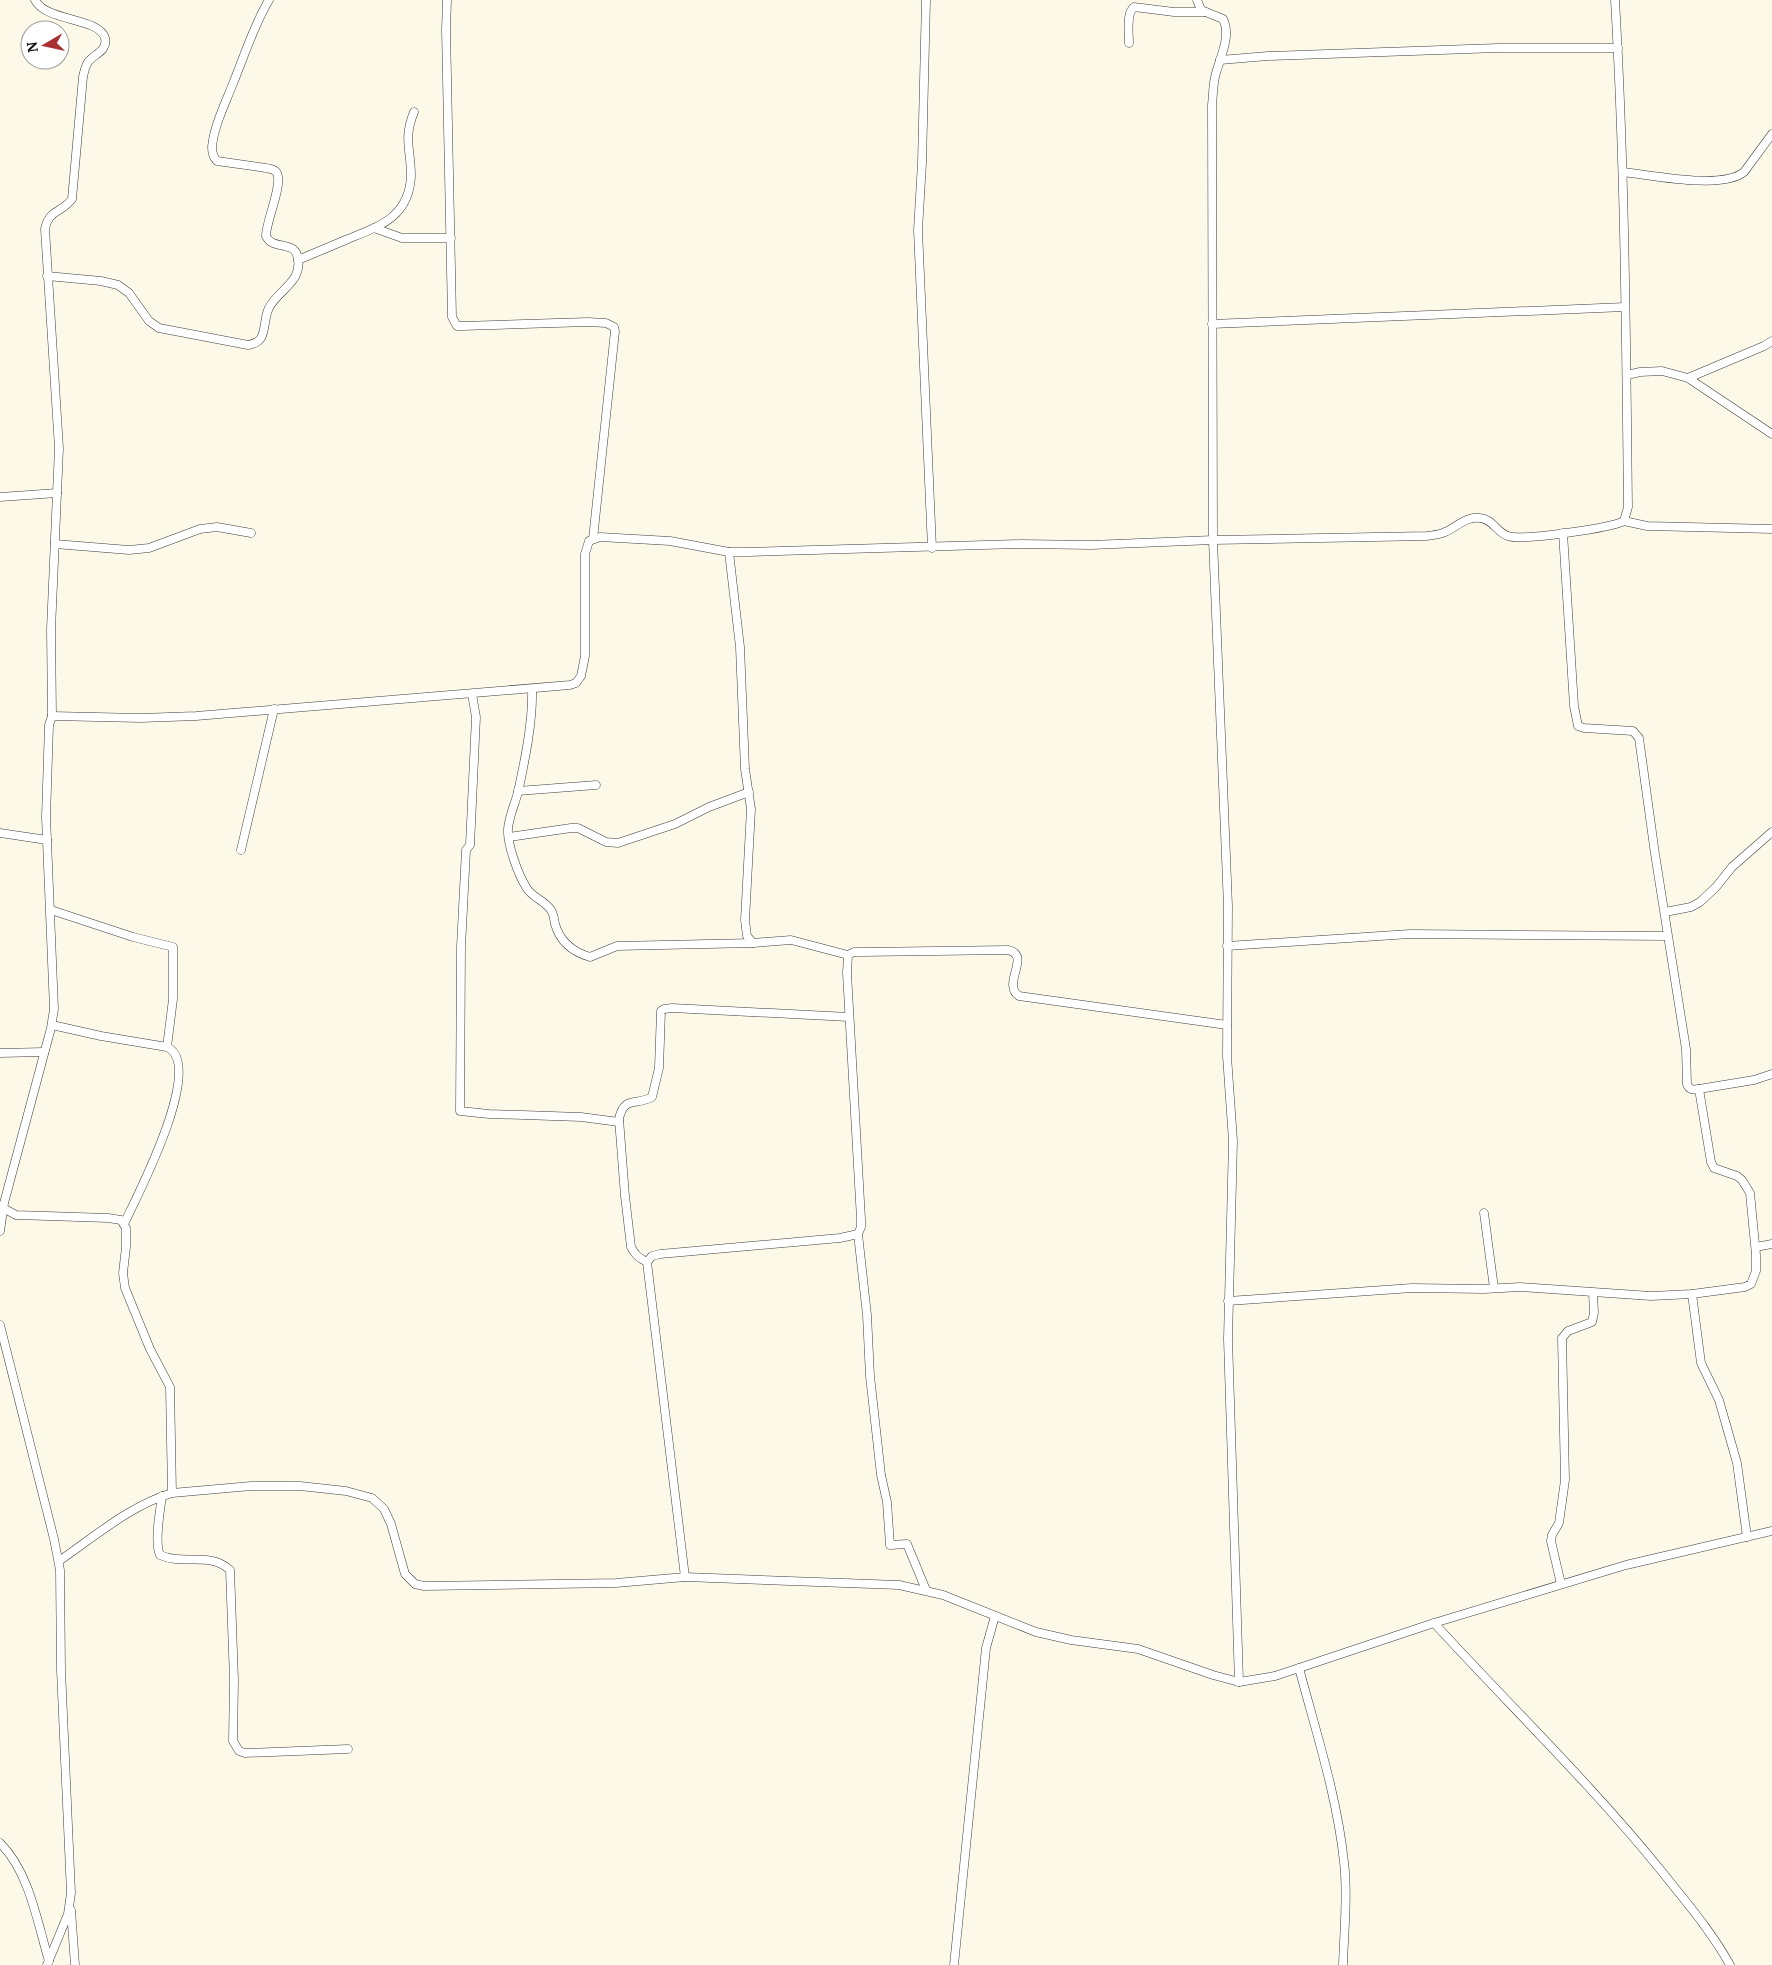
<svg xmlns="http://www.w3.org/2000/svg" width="1772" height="1965" viewBox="0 0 1772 1965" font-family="'PT Serif',serif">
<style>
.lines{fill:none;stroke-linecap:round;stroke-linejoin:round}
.minor-casing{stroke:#3c3c3c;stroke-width:9}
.minor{stroke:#fff;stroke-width:8}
</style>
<rect width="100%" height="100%" fill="#fdf9e8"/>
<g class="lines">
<g class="minor-casing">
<g id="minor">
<path d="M35,0C46,22 99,17 105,38C108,51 94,54 88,62C85,67 84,72 83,77L72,199C62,213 49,209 45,229L59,448L51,629L52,716"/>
<path d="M447,0L446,30L452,317L457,326H462L588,322L606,323L614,327L615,331L593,539"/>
<path d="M926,0L922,163L918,230L932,548"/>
<path d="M1197,0L1201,10L1223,19C1232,37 1219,59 1215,77C1213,86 1213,96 1212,105L1213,540L1228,906L1227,1056L1233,1141L1228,1339L1239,1682"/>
<path d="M1129,43C1129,33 1126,13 1134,7L1174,12H1205"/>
<path d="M1220,60L1268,56L1498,48H1618"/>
<path d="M1623,172C1652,175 1722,190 1744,172L1772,134"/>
<path d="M374,228L402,238H451"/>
<path d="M298,260C315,253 331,246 348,239C380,226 409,217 411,176C411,149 403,139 414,112"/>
<path d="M47,276L101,281L118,285L129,293L149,321L159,328L248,345C253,344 258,343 261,338C266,329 264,317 269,308C277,290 305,282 297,255C293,241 272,250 266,236C266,221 283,185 277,173C275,169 270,169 266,168L217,161C213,157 212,152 212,147C214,125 226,102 234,81C245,54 254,25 269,0"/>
<path d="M1212,324L1625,307"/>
<path d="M1627,375L1640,372L1662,371L1688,378L1772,434"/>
<path d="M1688,378L1764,346L1772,341"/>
<path d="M0,497L57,493"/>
<path d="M1624,521L1647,526L1772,529"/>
<path d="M1563,533L1574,706L1578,726L1584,728L1633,731L1639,738L1655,854L1686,1049L1687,1084C1689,1090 1693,1090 1699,1089L1754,1080L1772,1074"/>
<path d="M55,544L129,550L149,548L200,529L217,527L251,533"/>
<path d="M729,552L740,647L745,769L751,809L745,920L747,936L753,943L791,940L848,955"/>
<path d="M532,689C533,721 525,760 518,792C515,804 509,816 508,829C507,844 518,874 526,887C531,897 544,900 551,910C554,915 554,919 555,924C560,942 573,952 590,957L617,946L753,943"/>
<path d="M472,694L476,717L470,845L466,850L461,947L460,1111L489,1114L581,1117L619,1122"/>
<path d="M518,791L596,785"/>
<path d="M0,833L47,840"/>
<path d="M509,837L571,828H578L606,842L618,843L675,824L709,807L749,792"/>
<path d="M241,850L274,709"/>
<path d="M51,910L133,937L173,947V999L167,1047"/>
<path d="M1665,912L1691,907L1700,902L1716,887L1732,867L1772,832"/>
<path d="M1227,946L1410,934L1667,936"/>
<path d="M52,1025L101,1036L167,1047C206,1065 137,1196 124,1224"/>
<path d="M0,1053L44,1052"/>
<path d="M3,1208L16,1215L108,1218L121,1220L126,1228V1247L123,1273L125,1288L150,1349L170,1387L172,1493"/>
<path d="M1484,1213L1494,1288"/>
<path d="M0,1231L4,1203L51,1028L54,1009L46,817L49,725L52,716L141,718L196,716L570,685L576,683L581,676L585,656V554L589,541L600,537L670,541L729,552H749L1022,544L1091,545L1213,540L1427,536C1433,535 1439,535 1445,532C1457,527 1466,516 1480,518C1493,519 1497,533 1508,536C1521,541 1611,528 1624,521L1628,507C1626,338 1625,169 1615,0"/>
<path d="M858,1234L867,1315L870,1376L881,1475L887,1502L890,1545L907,1544L926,1590"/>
<path d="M1756,1247L1772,1244"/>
<path d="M647,1262C639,1258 635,1255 631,1247L625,1196L619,1119C624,1095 637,1106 652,1097L659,1068L661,1011L664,1009L672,1008L849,1017"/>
<path d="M1692,1294L1701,1363L1719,1400L1737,1463L1747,1537"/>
<path d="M1228,1301L1412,1288L1484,1289L1520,1287L1651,1296L1692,1294L1745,1287L1751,1284L1756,1271V1255L1750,1193L1742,1180L1737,1176L1714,1168L1711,1162L1699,1089"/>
<path d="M0,1325L54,1539L60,1570L61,1670L71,1893L68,1914L47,1965"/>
<path d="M162,1496C160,1511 154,1542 160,1555C184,1566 209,1551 230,1570L234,1680L233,1741L239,1751L245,1753L348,1749"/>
<path d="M59,1561C94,1537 131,1505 172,1493L251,1486H300L346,1491L372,1498L384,1509L391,1524L405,1574L415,1584L424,1586L616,1583L685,1577L899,1585L943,1595L1036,1632L1071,1640L1138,1649L1213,1675L1239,1682L1275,1676L1434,1623L1626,1565L1772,1531"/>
<path d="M685,1577L647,1262L652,1256L660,1254L840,1238L858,1234L861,1227V1219L847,973L848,955L854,952H862L1008,950C1032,955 1001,984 1019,996L1227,1025"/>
<path d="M1561,1584L1551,1541L1552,1535L1559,1523L1565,1480L1562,1338L1568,1331L1592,1322L1594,1313L1593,1293"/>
<path d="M1434,1623C1510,1706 1592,1785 1663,1873C1686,1902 1712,1932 1730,1965"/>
<path d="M1299,1668C1316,1732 1337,1796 1344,1862C1348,1895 1344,1931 1343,1965"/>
<path d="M0,1843C30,1873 37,1922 49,1961"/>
<path d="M71,1910L75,1965"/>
<path d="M954,1965L986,1648L995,1616"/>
</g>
</g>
<use href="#minor" class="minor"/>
</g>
<g transform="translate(45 45) rotate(261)"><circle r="24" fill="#ffffff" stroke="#9d9d9d"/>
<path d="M0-4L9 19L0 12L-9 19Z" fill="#ab3032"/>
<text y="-8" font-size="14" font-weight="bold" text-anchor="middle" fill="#090909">N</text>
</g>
</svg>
